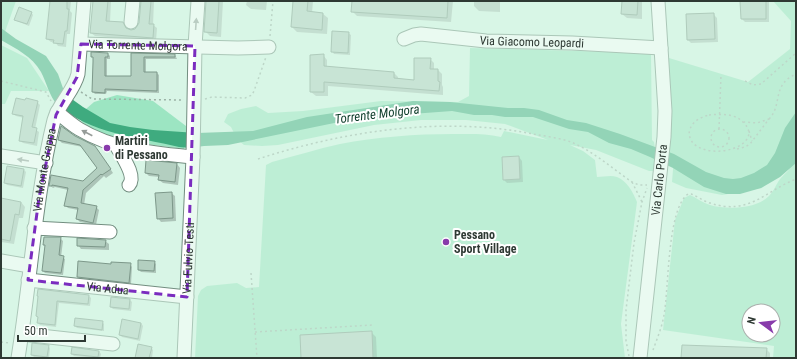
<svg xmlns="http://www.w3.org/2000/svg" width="797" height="359" viewBox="0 0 797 359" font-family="'Roboto Condensed',sans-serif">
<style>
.green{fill:#9ce5c2;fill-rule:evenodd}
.water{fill:#3fab7f}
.shadow{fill:#0003}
.building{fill:#b3cfc0;stroke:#7d988a}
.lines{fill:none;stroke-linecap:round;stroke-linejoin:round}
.minor-casing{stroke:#738e80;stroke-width:15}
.path{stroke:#9bb1a5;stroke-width:1.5;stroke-dasharray:2 3;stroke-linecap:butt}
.minor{stroke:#fff;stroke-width:13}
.oneway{fill:#969c99}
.marked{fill:none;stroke:#7b2cbf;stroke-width:3;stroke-dasharray:8 5;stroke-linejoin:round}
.poi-dot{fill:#883bab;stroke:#fff;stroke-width:1.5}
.labels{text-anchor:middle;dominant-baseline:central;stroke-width:4;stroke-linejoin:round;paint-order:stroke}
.street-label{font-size:12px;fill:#2e3933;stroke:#fff}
.poi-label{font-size:12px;font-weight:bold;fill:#2e3933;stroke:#fff;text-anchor:start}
.water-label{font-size:13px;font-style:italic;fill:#0e3c2a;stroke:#fff}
</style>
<rect width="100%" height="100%" fill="#d8f5e6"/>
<g class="green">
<path d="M1,1H16L1,43Z"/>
<path d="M773,1H796V358H773L774,346L663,330L675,220L684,198L690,195C697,198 703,203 710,205C727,210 756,209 769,196C773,192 775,187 778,182C788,168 791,174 792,153L762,188L722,195L686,188L672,182L674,157L670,154L669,58L748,82L790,49L791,21ZM749,311H773V335H749Z"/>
<path d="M1,45L27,58L49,91H11L5,104H1Z"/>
<path d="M470,48L651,53L652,140L654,142L657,160L654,171H649L596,150L570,145L583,151L595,160L597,177C603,177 611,175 617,177C627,181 633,192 637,202L621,324L625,358H195L198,296L201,290L207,286L237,283L246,288L259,287L266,165L272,162C295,156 317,149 340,144C376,137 416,134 452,134C468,134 485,133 501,137L504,131L548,140L505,124L466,120H421L374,125L278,145L262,146L244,145L237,139L231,127L224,122L228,114L241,109L256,106L268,113L303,111L381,101L458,102L469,96Z"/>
<path d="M117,95L153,101L186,126L187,130L184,149L118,140L84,125L78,116L94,102Z"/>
</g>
<path class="water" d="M1,28L16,39L46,56L58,74L64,91L69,97L83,107L110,123L130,127L153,130L197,133L253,131L307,117L413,101L450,102L508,108H524L539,110L567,120L586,123L620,134L674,154L706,172L724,178L733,179L741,178L754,173L767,165L775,153L785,128L796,112V163L780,177L761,188L740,194H726L704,187L673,168L650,157L631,149L609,143L588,132L569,129L533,117H505L492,115H474L452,111L398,115L344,121L228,145L204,146L189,148L179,147C139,137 89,134 57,104C50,98 46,81 41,72C32,56 16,49 1,40Z"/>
<g class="shadow">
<path d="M49,1H71L70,11L72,13L70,34H67L66,47L58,46L55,42H51L47,39L51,5Z"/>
<path d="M93,1H111L110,22L123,23L128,30L131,31L138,28L140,23L142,1H154L153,25L157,28L156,41L95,36L91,33Z"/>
<path d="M207,1H223L221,37L210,36L205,31Z"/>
<path d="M247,1H267L266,10L251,9L246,5Z"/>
<path d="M294,1H313L312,13L323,14L328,18L327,34L297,32L292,27Z"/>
<path d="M353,1H453L451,22L357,16L352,11Z"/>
<path d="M474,1H500V12L479,11L474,6Z"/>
<path d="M623,1H642V19L627,18L622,14Z"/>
<path d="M741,1H769V22H745L742,19Z"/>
<path d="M31,12L33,15L29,26L17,21L15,19Z"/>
<path d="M713,14L717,18L718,42L691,43L688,40Z"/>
<path d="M348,33L351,35L350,55L334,54L332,51Z"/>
<path d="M108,54L110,56V59H107V77H132V54L175,55L177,59H146V73H157L159,75V93L107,91L106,94H95L93,92L94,58L92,56Z"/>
<path d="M323,55L327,60V68L394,73L398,77V79L415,81L430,59L434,63V70H438L442,74V85L443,87V95L328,86V96H316L311,92V56Z"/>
<path d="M37,102L40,105L35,129L39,132L37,146L23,143L20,141L24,118L16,116L13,114Z"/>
<path d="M74,137L98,150L113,173L106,178L104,176L86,193L84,205L96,207L99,210L96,225L80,222L77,219L78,210L68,208L65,205L68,190L55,187L53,188L50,185L52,177L83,182L98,168L83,147L62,143L59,140Z"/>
<path d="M519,157L522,161L523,182L507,183L504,180Z"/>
<path d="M177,164L180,168L178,185L163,183L159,180L160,177L149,176L146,173Z"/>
<path d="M24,170L26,172L23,188L7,185L5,183Z"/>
<path d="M171,193L175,196L176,221L161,222L158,218Z"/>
<path d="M21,202L25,207L23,218H19L14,244L1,242V203Z"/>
<path d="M60,238L63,241L61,257L65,259L63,275L45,273L43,271L46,246L44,245Z"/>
<path d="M105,241L109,244V250L81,249L78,245Z"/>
<path d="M154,262L156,264V273L141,272L139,270Z"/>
<path d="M130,264L132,267L131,284L80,279L78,277L112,265Z"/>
<path d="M89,296L91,298L90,306L59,303L56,327L40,325L38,323L39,318L37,316L39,297Z"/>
<path d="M112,298L130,300L132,302L131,311L113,309L111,307Z"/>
<path d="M102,322L104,324V331L77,328L75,326Z"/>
<path d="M141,323L143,326L140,341L122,337L120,335Z"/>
<path d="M371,332L376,337L377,358H302Z"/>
<path d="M48,346L50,348L49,358L34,357L32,355Z"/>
<path d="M151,348L153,350L152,358H136Z"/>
<path d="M766,349L770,353V358H682Z"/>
<path d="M99,351L101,354L100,358L74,356L72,354Z"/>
</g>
<g class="building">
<path d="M50,1H67V9H69L67,31H65L63,44L53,43L54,40L46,39Z"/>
<path d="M93,1H108L106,21L123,22L126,28L131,30L135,29L139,23L141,1H151L149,24H154L153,38L90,33Z"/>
<path d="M206,1H219L217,33L204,32Z"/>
<path d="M293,1H308L307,11L323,13L322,30L291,27Z"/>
<path d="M352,1H448L447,18L351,12Z"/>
<path d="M622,1H638L637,15L621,14Z"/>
<path d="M740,1H766V19H741Z"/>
<path d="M19,7L32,12L27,24L14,20Z"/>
<path d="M714,13L715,39L687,40L686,14Z"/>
<path d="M332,31L349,32L348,53L331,52Z"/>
<path d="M91,52L108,53V57H105V76H131V53L175,54V57H144V72H157V91L105,89V93L92,92L93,62V57H91Z"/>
<path d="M324,54V66L394,72V78L414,80V58H431L430,69H438V81L440,82L439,91L324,82V92H310V55Z"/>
<path d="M16,98L25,100L26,98L38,101L32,127L37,128L34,143L19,141L23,116L12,114Z"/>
<path d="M61,126L75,136L95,146L111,169L102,175L101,174L83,190L81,203L97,206L93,223L76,219L78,208L64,206L68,188L52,185V186H49L51,175L83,181L97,168L80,145L58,140Z"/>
<path d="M519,156L520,179L503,180L502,157Z"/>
<path d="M146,160L177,163L175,182L158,180L159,175L145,173Z"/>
<path d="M7,166L24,169L21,186L4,183Z"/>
<path d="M172,192L173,218L157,219L155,193Z"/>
<path d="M1,198L21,202L19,215L15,214L10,241L1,239Z"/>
<path d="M44,237H61L59,255L64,256L61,273L42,271L45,245H43Z"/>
<path d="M77,238L106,240L105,247L77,246Z"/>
<path d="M138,260L155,261L154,271L138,270Z"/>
<path d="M78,261L111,264V262L131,263L129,283L77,277Z"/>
<path d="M38,289L89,295L88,304L57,301L55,325L37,323L38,317L36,316L38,296H37Z"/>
<path d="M111,297L130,299L129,309L110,307Z"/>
<path d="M75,318L103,321L102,330L74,326Z"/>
<path d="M122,319L141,323L138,339L119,335Z"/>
<path d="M372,331L373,358H301L300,335Z"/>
<path d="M32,343L49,345L47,357L31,355Z"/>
<path d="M138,344L152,347L149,358H135Z"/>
<path d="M682,345L767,348L766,358H681Z"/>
<path d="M72,347L99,351L98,357L71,354Z"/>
</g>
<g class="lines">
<g class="minor-casing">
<g id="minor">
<path d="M131,22L133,1"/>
<path id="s1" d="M404,39L414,35L421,34L486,41L572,43L661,48"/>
<path id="s2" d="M81,44L238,48L269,47"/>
<path d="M57,112C64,118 71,124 79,129C114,150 153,153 193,157"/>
<path d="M116,145C121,155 137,176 129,185"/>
<path d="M1,156L46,163"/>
<path d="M34,228L110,232"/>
<path d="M1,261L30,266"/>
<path id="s3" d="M28,280L187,297"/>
<path d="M22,334L113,344"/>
<path id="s4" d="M18,358C31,279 35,198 54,120C59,103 74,91 78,74L84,1"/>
<path id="s5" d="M184,358L193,157L195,46L198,1"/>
<path id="s6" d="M640,358L664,137L665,111L658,1"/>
</g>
</g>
<g class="path">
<path d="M270,36L273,1"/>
<path d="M1,81L46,92L51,101"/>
<path d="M745,81L753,85L761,84L796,53"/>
<path d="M81,92L92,99L184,100"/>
<path d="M205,99L212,97L245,98L252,95L254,91L266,57"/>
<path d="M709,115C721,114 735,113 744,123C765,145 712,162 693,143C690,139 688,134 690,129C693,121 701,117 709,115Z"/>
<path d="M769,119C783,105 771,85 796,74"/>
<path d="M719,129L721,75"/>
<circle cx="720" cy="138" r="9"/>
<path d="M749,131L752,141"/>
<path d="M737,149L745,147L750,144L769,119L757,123L744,122"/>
<path d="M258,159C344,131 443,116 533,134C545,136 559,138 571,142C593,151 613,169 632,182L639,185H647"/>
<path d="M632,182L642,202"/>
<path d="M251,273L257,358"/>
<path d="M255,332L372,325"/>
<path d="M1,342L9,343"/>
<path d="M653,350C657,339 662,327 664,315C669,288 667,209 688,194H691C697,196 703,201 710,203C749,216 765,191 796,179"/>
<path d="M629,356L626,341V310L634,243L642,202L647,188"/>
</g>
<use href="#minor" class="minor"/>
</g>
<defs><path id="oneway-solid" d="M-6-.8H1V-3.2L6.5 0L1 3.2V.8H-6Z"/></defs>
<g class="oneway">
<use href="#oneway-solid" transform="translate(196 24) rotate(-86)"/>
<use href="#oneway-solid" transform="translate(87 133) rotate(-153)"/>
<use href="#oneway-solid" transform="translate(23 160) rotate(-171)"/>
</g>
<path d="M0 0H797V359H0ZM81,44L195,46L187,297L28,280L39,198L56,115L77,77Z" fill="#d8f5e6" fill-opacity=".55" fill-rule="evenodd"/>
<path class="marked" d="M81,44L195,46L187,297L28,280L39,198L56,115L77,77Z"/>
<g class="poi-dot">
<circle cx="107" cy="148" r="4"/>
<circle cx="446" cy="242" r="4"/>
</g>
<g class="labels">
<g class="street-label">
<text stroke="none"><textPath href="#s1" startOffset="129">Via Giacomo Leopardi</textPath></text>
<text stroke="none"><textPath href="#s2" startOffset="57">Via Torrente Molgora</textPath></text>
<text stroke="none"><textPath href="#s4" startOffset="190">Via Monte Grappa</textPath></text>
<text stroke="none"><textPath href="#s6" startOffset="179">Via Carlo Porta</textPath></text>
<text stroke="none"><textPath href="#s5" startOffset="100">Via Fulvio Testi</textPath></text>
<text stroke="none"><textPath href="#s3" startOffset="80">Via Adua</textPath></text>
</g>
<g class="poi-label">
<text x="115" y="141">Martiri<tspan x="115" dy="14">di Pessano</tspan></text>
<text x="454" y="235">Pessano<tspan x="454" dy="14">Sport Village</tspan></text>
</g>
<g class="water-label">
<text transform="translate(377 114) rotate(-7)">Torrente Molgora</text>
</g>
</g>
<rect width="797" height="359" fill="none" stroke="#2e3933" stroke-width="4"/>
<g transform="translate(761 323) rotate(285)"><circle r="19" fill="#ffffff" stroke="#abb0ad"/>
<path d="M0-3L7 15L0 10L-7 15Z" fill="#883bab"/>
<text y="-6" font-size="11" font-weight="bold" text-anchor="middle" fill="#2e3933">N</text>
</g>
<path d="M18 335v6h67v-6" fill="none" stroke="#2e3933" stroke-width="2"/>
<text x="24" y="335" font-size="12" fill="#2e3933" stroke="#ffffff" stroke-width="3" paint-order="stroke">50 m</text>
</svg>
